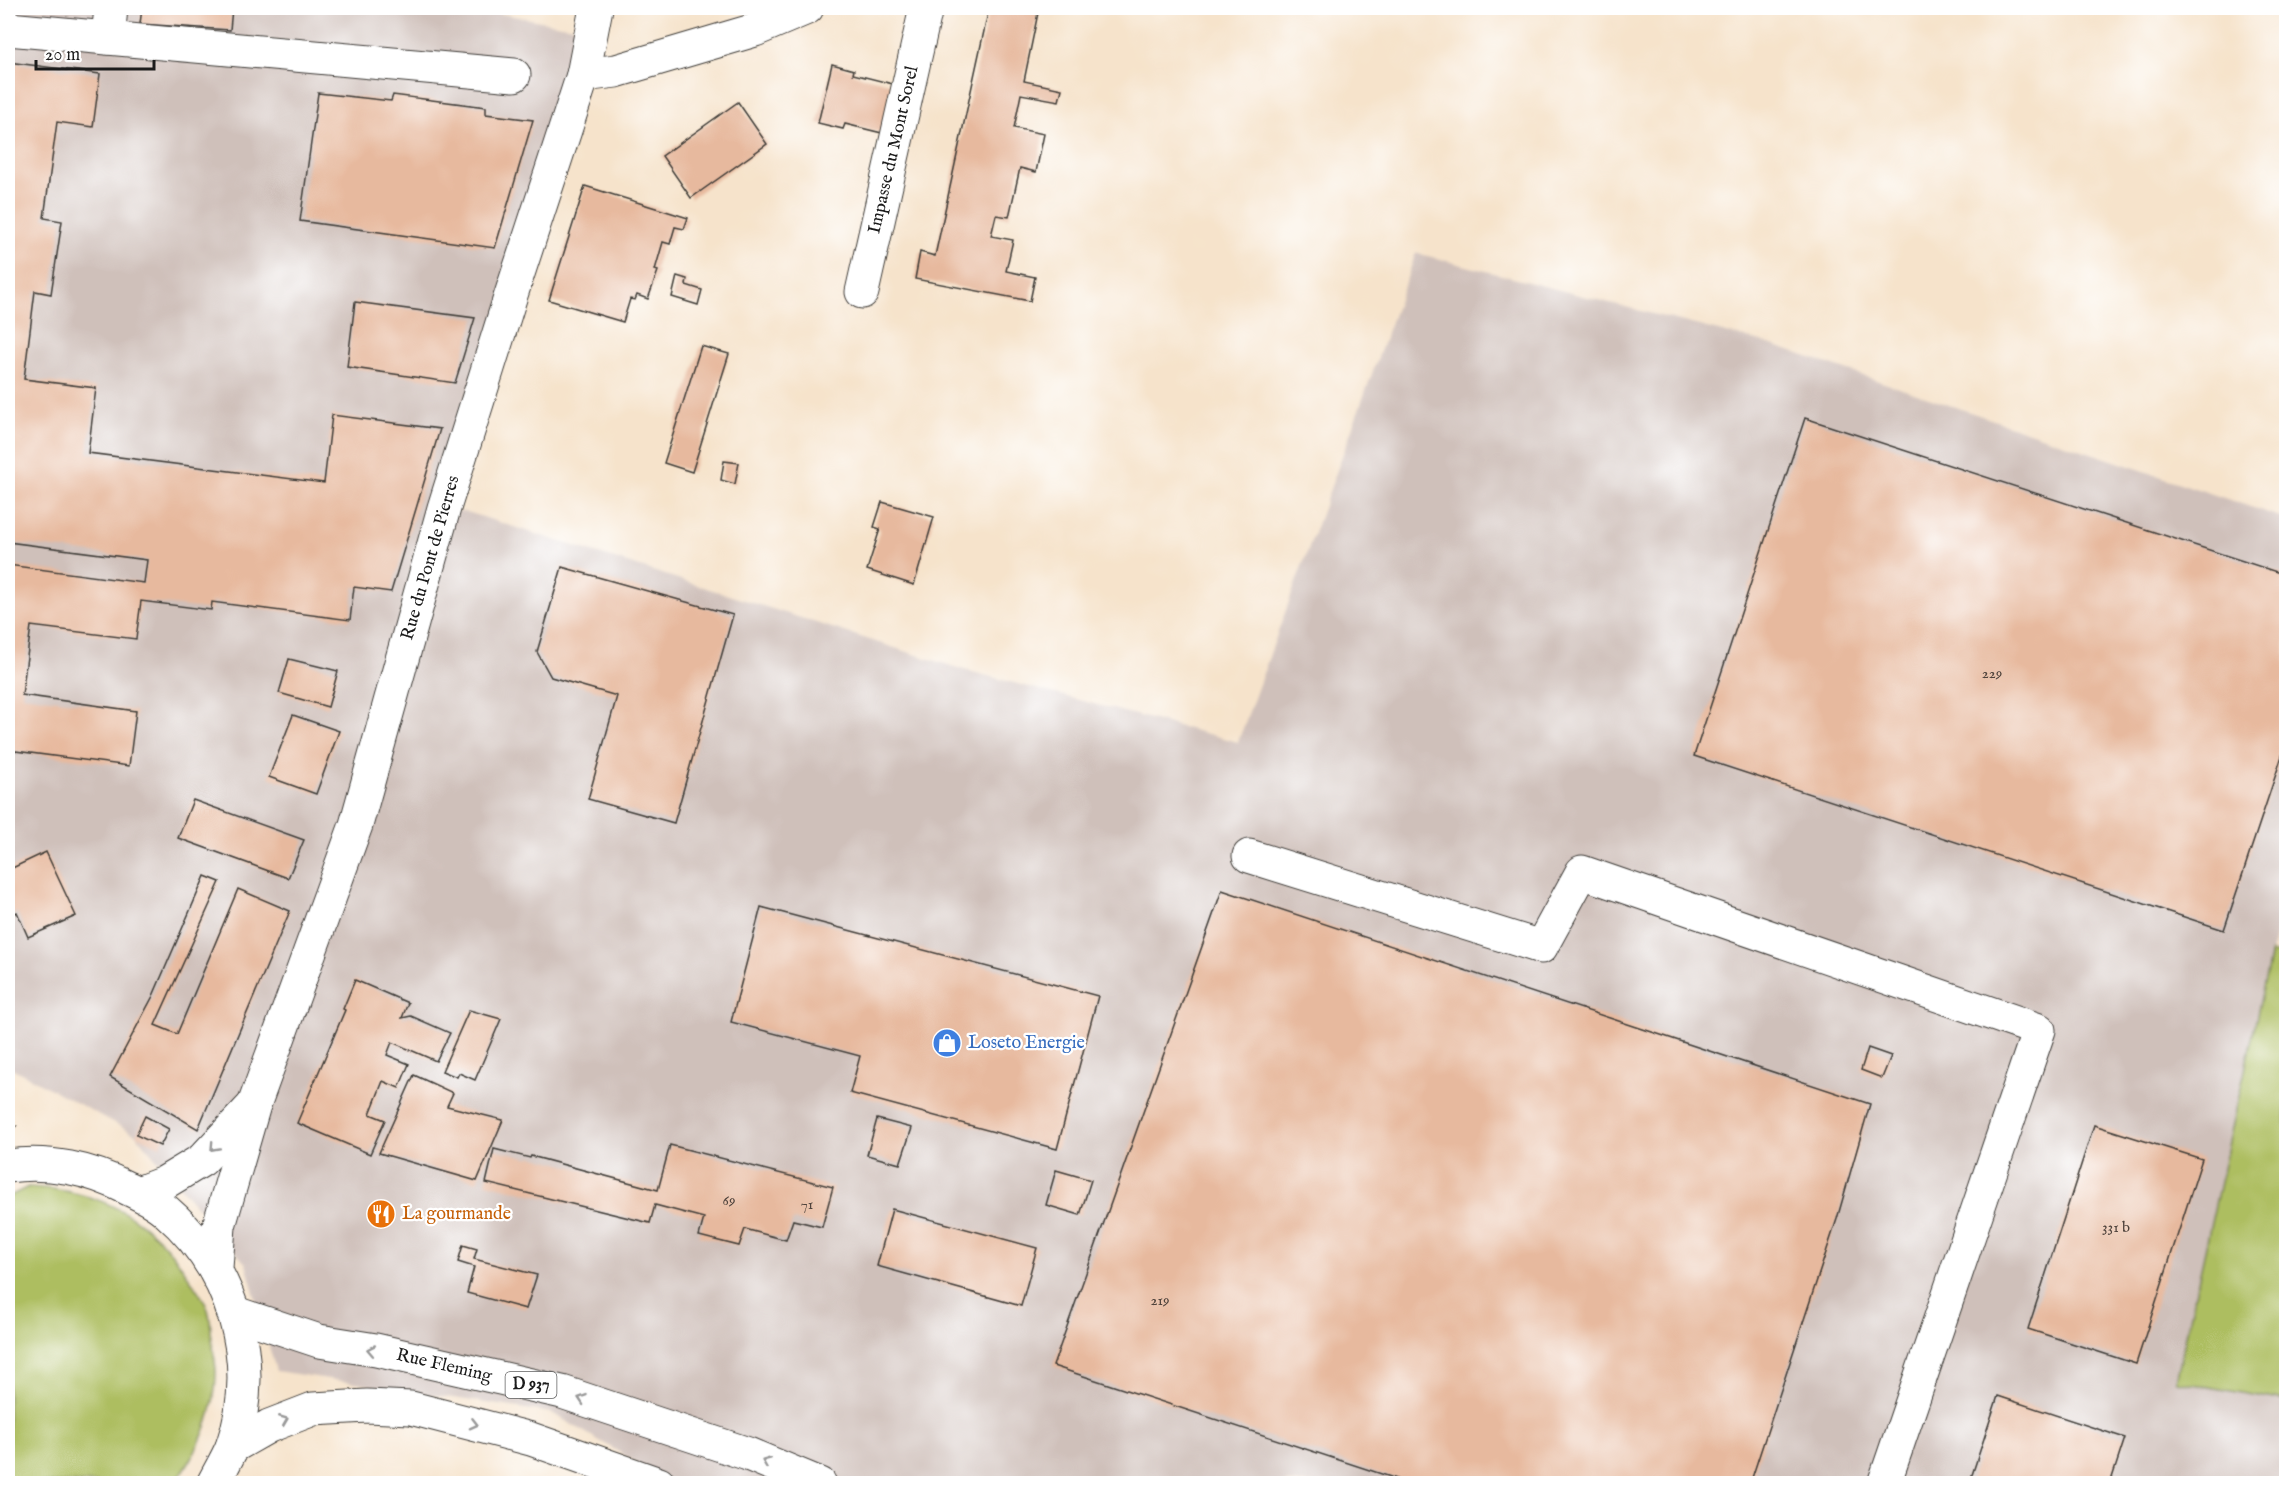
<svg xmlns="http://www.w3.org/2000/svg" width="2294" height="1491" viewBox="0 0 2294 1491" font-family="'IM FELL English',serif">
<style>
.industrial{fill:#cfc0ba}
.green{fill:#adbe61;stroke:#646d3e;stroke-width:1.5}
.building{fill:#e7b99e}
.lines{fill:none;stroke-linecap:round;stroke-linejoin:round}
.minor-casing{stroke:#3d3a36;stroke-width:35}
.major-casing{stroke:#3d3a36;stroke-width:35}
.path{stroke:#3d3a36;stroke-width:4;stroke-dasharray:1.5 4.5;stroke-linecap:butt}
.minor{stroke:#fff;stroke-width:33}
.major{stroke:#fff;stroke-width:33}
.oneway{stroke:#999}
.labels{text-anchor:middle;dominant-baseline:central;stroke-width:4.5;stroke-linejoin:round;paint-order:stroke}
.number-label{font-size:15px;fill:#4f433c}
.shield{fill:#fff;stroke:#606060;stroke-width:1.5}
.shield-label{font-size:16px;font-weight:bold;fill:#1c1c1c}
.street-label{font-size:18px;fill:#1c1c1c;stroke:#fff}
.shop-label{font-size:18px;fill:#366cbe;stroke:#fff;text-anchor:start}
.food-label{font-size:18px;fill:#c56008;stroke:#fff;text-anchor:start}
</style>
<rect width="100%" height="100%" fill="#fff"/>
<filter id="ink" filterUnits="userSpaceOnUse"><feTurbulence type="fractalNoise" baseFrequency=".0167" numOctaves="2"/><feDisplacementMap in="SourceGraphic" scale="12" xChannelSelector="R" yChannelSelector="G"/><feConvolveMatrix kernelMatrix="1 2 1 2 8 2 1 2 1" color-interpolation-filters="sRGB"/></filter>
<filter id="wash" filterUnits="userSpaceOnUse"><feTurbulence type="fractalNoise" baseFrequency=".008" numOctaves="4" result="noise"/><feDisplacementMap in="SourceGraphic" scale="24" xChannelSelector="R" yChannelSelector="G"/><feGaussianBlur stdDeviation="1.35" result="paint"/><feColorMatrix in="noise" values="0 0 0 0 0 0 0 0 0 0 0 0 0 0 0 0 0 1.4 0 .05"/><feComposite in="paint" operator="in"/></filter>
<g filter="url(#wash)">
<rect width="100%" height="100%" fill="#f6e3cb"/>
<path class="industrial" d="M8,8H471L567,26L592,27L445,508L470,513L961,669L1238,742L1416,253L1769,344L2286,519V888L2176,1381L2286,1401V1483H672L552,1413L276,1371L246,1264L135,1134L8,1066Z"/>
<g class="green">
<path d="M2271,952L2286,956V1401L2176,1381Z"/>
<path d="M28,1187C100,1190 152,1217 190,1279C196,1288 203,1297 207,1307C211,1315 210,1328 212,1338C213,1348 215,1359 216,1370C217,1411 199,1451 175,1483H8V1197Z"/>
</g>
<g id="blocks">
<g class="building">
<path d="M142,8H232L230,30L140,24Z"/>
<path d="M989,8H1039L1024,81L1062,89L1059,101L1021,94L1014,128L1044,134L1036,172L1020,168L1009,217L996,215L991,236L1013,240L1006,271L1035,277L1030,301L915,279L920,252L935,256Z"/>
<path d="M8,62L100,74L93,127L57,122L44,218L62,221L51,294L35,291L24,379L96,388L88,453L324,483L332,415L440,429L391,592L354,587L350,620L212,602L211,610L141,601L136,639L31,626L22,695L136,711L129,766L8,750V565L144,583L147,560L8,542L12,500L8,499Z"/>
<path d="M832,64L854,70L853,74L893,84L882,133L845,124L843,129L818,123Z"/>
<path d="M318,93L391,101L393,95L486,107V114L533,120L495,248L300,221Z"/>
<path d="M738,102L767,144L691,198L662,156Z"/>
<path d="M585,186L688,218L684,229L675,227L670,244L663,242L655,270L658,271L648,299L637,295L635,300L630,299L623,322L549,300Z"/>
<path d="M677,276L687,279L686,285L702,290L698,305L672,297Z"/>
<path d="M355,302L475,318L455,383L347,367Z"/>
<path d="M701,346L729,354L692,472L664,463Z"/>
<path d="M1805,418L2286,575V744L2224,930L1694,756Z"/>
<path d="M724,461L739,463L735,484L721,480Z"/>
<path d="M882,502L934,517L914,585L867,570L880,529L874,527Z"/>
<path d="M562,567L733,615L674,823L588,799L617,696L551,677L537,652Z"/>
<path d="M289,659L338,671L328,707L279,693Z"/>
<path d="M293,715L339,731L316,794L269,777Z"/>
<path d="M193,800L304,840L288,878L178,838Z"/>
<path d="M46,852L76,916L28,937L17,912L10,916L8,911V870Z"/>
<path d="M205,876L220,882L155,1025L177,1034L238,889L290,911L198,1129L110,1077L153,996Z"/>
<path d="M1222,890L1870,1104L1837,1219L1750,1484H1412L1053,1366Z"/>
<path d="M761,907L1098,996L1057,1149L850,1093L860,1056L731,1022Z"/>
<path d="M355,980L408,1003L402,1018L411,1016L450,1033L436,1061L392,1042L387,1055L409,1064L399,1088L383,1081L370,1114L385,1120L370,1154L297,1123L345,1010L343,1009Z"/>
<path d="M469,1010L501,1019L475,1080L459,1073L457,1077L442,1071Z"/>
<path d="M1868,1048L1891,1056L1882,1078L1861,1070Z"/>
<path d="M414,1075L453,1093L447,1106L503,1120L477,1181L379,1153Z"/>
<path d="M145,1116L169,1129L160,1146L136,1135Z"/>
<path d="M877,1119L912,1128L900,1164L867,1155Z"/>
<path d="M2094,1125L2202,1159L2136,1364L2028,1329Z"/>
<path d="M670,1145L833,1187L822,1227L793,1220L786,1240L745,1229L739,1246L699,1236L704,1218L655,1205L650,1223L486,1183L494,1149L530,1158L531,1156L658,1190Z"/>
<path d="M1056,1170L1091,1180L1080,1215L1046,1205Z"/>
<path d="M892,1209L1037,1248L1021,1306L877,1266Z"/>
<path d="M463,1245L477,1249L474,1259L537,1275L526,1309L467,1293L474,1267L458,1262Z"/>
<path d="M1998,1396L2125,1438L2110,1484H1969Z"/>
</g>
</g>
</g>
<g filter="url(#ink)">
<use href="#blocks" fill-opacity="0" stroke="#3d3a36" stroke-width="1.5"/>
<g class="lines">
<g class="minor-casing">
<g id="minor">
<path d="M8,29L514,75"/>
<path d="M108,38L111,8"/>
<path d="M583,75L616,71L755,30L807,8"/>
<path d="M862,292L926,8"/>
<path d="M1249,856L1541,947L1582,872L2039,1030L1884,1484"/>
<path d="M138,1193L164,1183L202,1160L251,1108"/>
<path d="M216,1268L219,1226L254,1105L356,825L444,508L510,298L583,75L596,8"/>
</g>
</g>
<g class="major-casing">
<g id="major">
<path d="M8,1166C48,1160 91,1169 127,1188C140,1194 155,1201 166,1211C233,1269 262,1362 232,1447C227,1459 219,1472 213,1484"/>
<path d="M235,1313L319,1341L376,1350L562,1392L748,1454L820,1484"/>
<path d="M232,1447L269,1426L313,1409L367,1406L411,1408L531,1439L659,1484"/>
</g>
</g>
<path class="path" d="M8,1117L16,1127"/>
<use href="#minor" class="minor"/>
<use href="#major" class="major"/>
</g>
<defs><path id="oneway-chevron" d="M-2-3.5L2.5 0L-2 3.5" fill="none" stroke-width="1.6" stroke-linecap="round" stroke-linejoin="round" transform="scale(1.5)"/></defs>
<g class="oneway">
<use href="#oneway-chevron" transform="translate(214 1147) rotate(133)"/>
<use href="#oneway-chevron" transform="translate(371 1350) rotate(-169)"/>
<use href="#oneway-chevron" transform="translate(582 1399) rotate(-161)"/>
<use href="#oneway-chevron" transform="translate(284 1420) rotate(-22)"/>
<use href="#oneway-chevron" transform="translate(474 1424) rotate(14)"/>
<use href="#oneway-chevron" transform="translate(766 1462) rotate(-158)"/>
</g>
</g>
<defs>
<g id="shop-disc" transform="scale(1.5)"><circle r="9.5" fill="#3f7fe0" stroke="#fff"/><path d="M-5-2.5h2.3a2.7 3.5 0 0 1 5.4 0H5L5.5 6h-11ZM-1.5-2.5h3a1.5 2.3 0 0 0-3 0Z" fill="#fff"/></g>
<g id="restaurant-disc" transform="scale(1.5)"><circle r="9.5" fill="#e8710a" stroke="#fff"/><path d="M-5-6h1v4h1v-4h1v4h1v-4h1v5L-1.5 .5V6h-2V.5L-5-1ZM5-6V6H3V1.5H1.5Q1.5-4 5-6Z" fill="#fff"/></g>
</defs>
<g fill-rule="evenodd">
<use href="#shop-disc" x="947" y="1043"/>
<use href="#restaurant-disc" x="381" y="1214"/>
</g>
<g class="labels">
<g class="number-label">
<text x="1992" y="673">229</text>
<text x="729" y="1200">69</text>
<text x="807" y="1204">71</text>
<text x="2116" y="1227">331 b</text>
<text x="1160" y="1300">219</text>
</g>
<rect class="shield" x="505.5" y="1372" width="51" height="26" rx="4.5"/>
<g class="shield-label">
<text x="531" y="1385">D 937</text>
</g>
<g class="street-label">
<text transform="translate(894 150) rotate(-77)">Impasse du Mont Sorel</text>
<text transform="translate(431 558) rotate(-74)">Rue du Pont de Pierres</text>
<text transform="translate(444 1366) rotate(13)">Rue Fleming</text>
</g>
<g class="shop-label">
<text x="968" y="1043">Loseto Energie</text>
</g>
<g class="food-label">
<text x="402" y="1214">La gourmande</text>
</g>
</g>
<rect width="2294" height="1491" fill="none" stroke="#fff" stroke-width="30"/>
<path d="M36 60v9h118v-9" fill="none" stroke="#1c1c1c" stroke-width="3"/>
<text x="45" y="60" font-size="18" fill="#1c1c1c" stroke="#ffffff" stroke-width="4.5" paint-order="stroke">20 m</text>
</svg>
